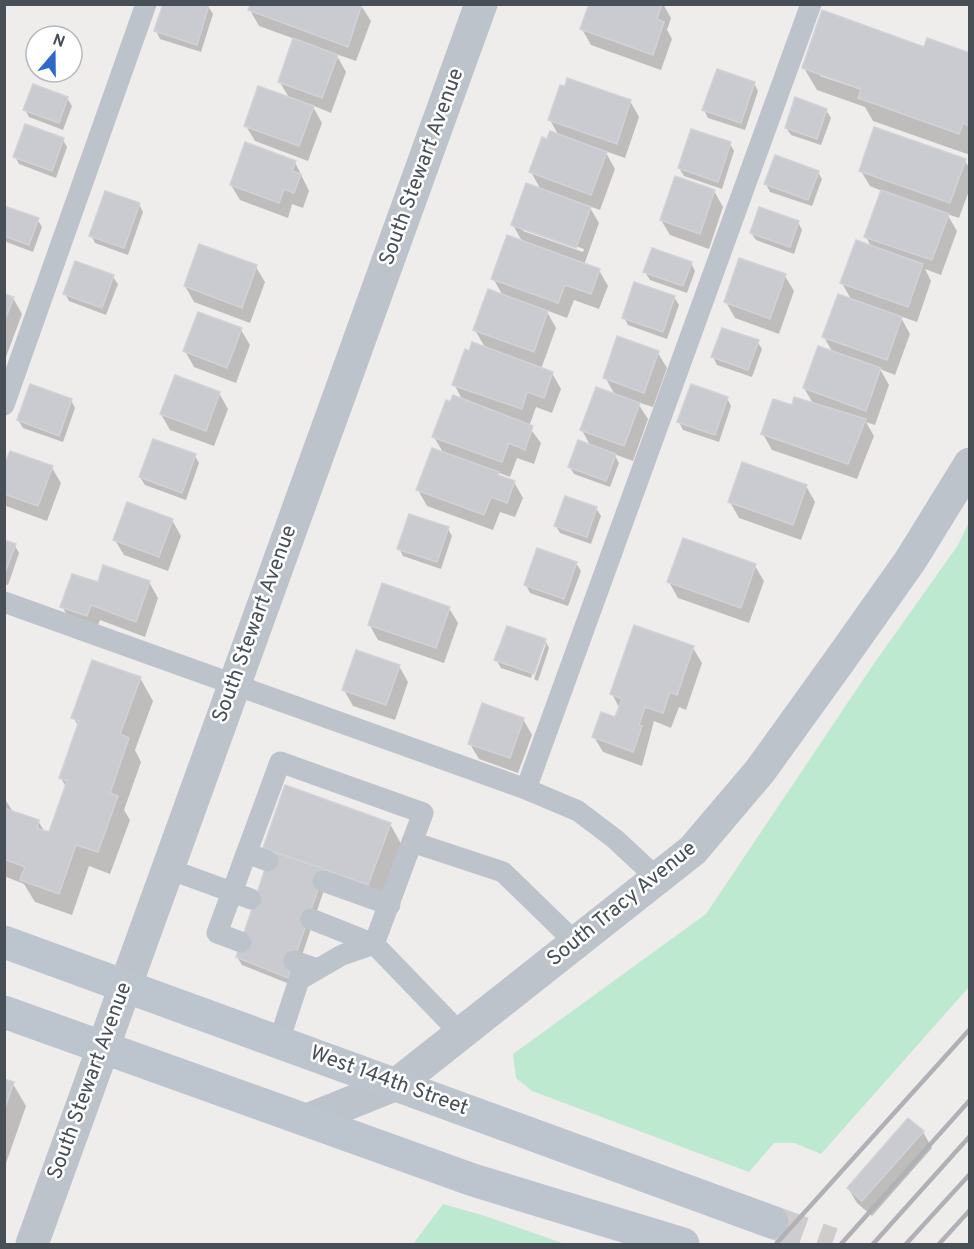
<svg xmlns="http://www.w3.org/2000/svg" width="974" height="1249" viewBox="0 0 974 1249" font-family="Overpass,sans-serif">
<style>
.green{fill:#bee9d1}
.shadow{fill:#0003;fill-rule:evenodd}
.building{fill:#cacbd1;stroke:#d1d2d7;stroke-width:1.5}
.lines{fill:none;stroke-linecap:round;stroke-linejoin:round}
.secondary-tunnel{stroke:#cdcdce;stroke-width:33;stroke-dasharray:33 16;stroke-linecap:butt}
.lane{stroke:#bcc3ca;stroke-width:21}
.street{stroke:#bcc3ca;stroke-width:33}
.secondary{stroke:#bcc4ce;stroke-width:33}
.rail{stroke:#afb1b6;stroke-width:4.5}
.labels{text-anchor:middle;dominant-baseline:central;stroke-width:5;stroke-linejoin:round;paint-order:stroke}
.street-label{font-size:21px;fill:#474f57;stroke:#fff}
</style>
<rect width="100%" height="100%" fill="#efecec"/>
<g class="green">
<path d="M969,522V987L821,1154L794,1143H774L749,1172L532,1091L516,1078L513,1054L706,914L873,665L958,545Z"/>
<path d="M443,1204L482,1215L565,1244H413Z"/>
</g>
<g class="shadow">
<path d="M164,4L208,6L213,14L201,52L160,39L156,31Z"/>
<path d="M360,4L371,21L356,61L336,54L346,72L331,113L312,105L322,123L308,161L255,141L246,126L290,99L279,81L295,39L259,26L250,10Z"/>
<path d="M590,4H663L671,18L667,30L672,39L661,70L591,45L582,29Z"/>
<path d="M925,49L970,55V155L873,121L865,107L817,90L804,68ZM820,73L869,90L868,92L820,76Z"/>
<path d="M754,83L758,91L745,130L708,118L704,110Z"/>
<path d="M67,98L72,106L63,130L29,117L25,110Z"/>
<path d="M630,101L639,117L625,158L605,151L615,169L600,210L589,206L599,223L584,265L599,270L608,286L599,309L574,300L567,318L546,310L556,328L541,369L552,373L561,389L552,413L536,407L529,427L541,443L534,464L517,458L510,477L497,472L500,477L514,482L523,498L515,517L500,512L493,530L427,506L418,490L444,454L434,437L451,404L463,401L454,384L470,353L486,349L475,330L503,296L493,278L523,243L513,225L541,190L531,172L548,141L559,136L550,120ZM523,228L584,249L583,252L523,231Z"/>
<path d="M826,110L831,118L821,145L791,135L786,128Z"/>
<path d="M63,140L67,147L56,178L19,164L15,157Z"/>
<path d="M730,144L734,151L722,189L684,176L679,168Z"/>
<path d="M965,161L970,169V188L959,218L947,214L957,231L941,275L925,269L931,281L917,322L900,316L910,334L895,375L880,369L889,385L875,425L866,422L874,436L857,479L772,450L763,434L793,407L814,405L804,388L833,353L824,337L852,301L842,283L872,248L866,237L882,191L870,186L861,171Z"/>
<path d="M295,162L309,191L303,208L292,204L288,218L240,200L231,185Z"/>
<path d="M818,172L822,179L812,206L770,192L766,184Z"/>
<path d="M714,191L723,207L709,249L670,235L661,220Z"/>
<path d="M139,204L143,212L128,255L95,243L91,235Z"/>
<path d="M4,207L37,219L42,227L33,252L4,241Z"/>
<path d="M798,222L802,230L794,254L756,240L751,233Z"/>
<path d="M691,263L695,271L687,293L650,280L645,272Z"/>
<path d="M256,267L265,282L250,323L194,302L185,286Z"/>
<path d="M785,276L794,291L779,334L735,318L726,302Z"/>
<path d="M113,277L118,284L106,315L69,301L65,294Z"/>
<path d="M4,295L13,298L22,314L6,357Z"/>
<path d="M674,297L679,305L667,339L628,325L624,317Z"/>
<path d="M241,330L250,345L236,383L194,367L185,351Z"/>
<path d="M757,341L762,349L752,377L717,365L713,357Z"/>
<path d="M658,353L667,368L653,407L637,402L648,419L633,461L614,454L619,463L610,487L574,474L569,466L591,447L582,430L615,395L605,377Z"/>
<path d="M219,393L228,409L214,446L170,430L161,414Z"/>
<path d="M727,398L731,406L719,442L683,430L679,422Z"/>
<path d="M71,400L75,408L63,442L23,428L18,420Z"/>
<path d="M195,456L199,463L186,500L145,485L140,477Z"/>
<path d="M52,468L61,483L47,521L6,506L4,470Z"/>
<path d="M806,486L815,502L801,540L739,518L730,502Z"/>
<path d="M596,508L601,516L591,544L560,533L556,526Z"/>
<path d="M172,520L181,536L168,571L124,555L115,540Z"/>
<path d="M448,529L452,536L441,569L403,556L399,548Z"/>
<path d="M4,542L15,546L19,553L8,585L4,584Z"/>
<path d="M576,563L581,571L568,606L530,593L526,585Z"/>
<path d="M755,566L764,581L749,623L678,598L669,582Z"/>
<path d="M149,582L158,598L145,637L100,620L96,630L71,622L62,606L99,584Z"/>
<path d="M449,608L458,623L444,663L378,640L369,624Z"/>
<path d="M545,640L549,648L538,681L534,679L546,644H543L531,678L501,668L496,660Z"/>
<path d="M693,648L702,663L686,710L679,707L671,728L654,721L642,766L603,752L594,737L616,719L620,709L612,694Z"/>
<path d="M399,666L408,682L395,720L353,706L344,690Z"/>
<path d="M140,678L153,701L135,750L141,762L124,810L130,820L110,874L89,866L72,915L35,902L24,884L4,876V798L14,813L38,821L45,832L50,834L66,787L61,778L79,727L73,717Z"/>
<path d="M523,719L532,735L518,773L479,759L470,744Z"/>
<path d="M390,824L403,847L381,907L325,887L292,985L242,965L237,957L270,857L265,848Z"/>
<path d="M4,1081L13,1084L26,1106L4,1169Z"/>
<path d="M908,1120L923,1132L932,1148L872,1216L857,1203L848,1188Z"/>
</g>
<g class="building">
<path d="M163,4L209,5L197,45L154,31Z"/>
<path d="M251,4H362L348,47L248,10Z"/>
<path d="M589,4H662L657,19L664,22L653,55L580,29Z"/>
<path d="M822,10L924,47L927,38L970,53V126L963,123L959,134L858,98L861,89L802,68Z"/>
<path d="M293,38L338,55L322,98L278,82Z"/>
<path d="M717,69L755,82L741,123L702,110Z"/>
<path d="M567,78L631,100L617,144L548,120L560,85L565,86Z"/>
<path d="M33,84L68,97L59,123L23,110Z"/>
<path d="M258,86L314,106L299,146L244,126Z"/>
<path d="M795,97L827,109L817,139L785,128Z"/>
<path d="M25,124L64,138L52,171L13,157Z"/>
<path d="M874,127L966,159L950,203L859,171Z"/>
<path d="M691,129L731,142L718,182L678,168Z"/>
<path d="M550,131L607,152L591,195L529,172L542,137L547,139Z"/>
<path d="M245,142L296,161L292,171L301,174L294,193L284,189L279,203L230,185Z"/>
<path d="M775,155L819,171L808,200L764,184Z"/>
<path d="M675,176L715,190L700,234L660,220Z"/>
<path d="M526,183L591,207L576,248L511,225Z"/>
<path d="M881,190L949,214L932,260L864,237Z"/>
<path d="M105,191L140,203L124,248L89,236Z"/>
<path d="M4,206L39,218L29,245L4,236Z"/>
<path d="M759,207L799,221L790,247L750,233Z"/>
<path d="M507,235L600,269L591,294L565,285L558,303L491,279Z"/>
<path d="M856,240L923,264L908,307L840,283Z"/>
<path d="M199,244L257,265L242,308L184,286Z"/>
<path d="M652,248L692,262L683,286L643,272Z"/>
<path d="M739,258L786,274L770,319L724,302Z"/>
<path d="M75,261L114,275L102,308L63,294Z"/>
<path d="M634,282L675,296L663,332L622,318Z"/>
<path d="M488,289L548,311L534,352L473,330Z"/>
<path d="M4,294L14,297L4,322Z"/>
<path d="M838,294L902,317L887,360L822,337Z"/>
<path d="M198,312L242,328L227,368L183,351Z"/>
<path d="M722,328L759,340L748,370L711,357Z"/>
<path d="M617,336L659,351L644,393L603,378Z"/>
<path d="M472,342L553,372L544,398L527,392L522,409L452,385L465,349L469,351Z"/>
<path d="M818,346L881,368L866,411L803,388Z"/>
<path d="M175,375L220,392L206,431L160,414Z"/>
<path d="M30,384L72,399L59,436L17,420Z"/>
<path d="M691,384L728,397L715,435L677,422Z"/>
<path d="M596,387L640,403L624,446L580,430Z"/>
<path d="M453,395L533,426L525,450L509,443L502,462L432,437L446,400L450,402Z"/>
<path d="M794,397L866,419L848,464L761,434L773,399L792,405Z"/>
<path d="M153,439L196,454L182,493L139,477Z"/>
<path d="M578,440L616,454L606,481L568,467Z"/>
<path d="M432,448L499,472L498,475L515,481L507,503L491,497L484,515L416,490Z"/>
<path d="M10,451L53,466L38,506L4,494V466Z"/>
<path d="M742,462L807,485L793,525L728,502Z"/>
<path d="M565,496L597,507L587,537L554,526Z"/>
<path d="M127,502L173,519L159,557L113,540Z"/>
<path d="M409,514L449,527L437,562L397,549Z"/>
<path d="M683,538L756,564L741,608L667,582Z"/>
<path d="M4,540L16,544L4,575Z"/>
<path d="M537,548L577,562L564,599L524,585Z"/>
<path d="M103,565L150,581L136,622L91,605L87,616L60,607L72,574L98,582Z"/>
<path d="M382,583L450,607L436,648L368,625Z"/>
<path d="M634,625L694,646L677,695L670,692L663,713L645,707L639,725L642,726L633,752L592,737L601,712L615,717L622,699L610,694Z"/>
<path d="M507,626L546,639L534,674L494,660Z"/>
<path d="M356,650L400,665L386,705L342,690Z"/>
<path d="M92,660L141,677L120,734L129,738L110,793L118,796L98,852L76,845L59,894L20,880L25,867L4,859V808L39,820L37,828L49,832L67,781L59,778L79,721L71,718Z"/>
<path d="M482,703L524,718L510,758L468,744Z"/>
<path d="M285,785L391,823L368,885L263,848Z"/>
<path d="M271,851L325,869L288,978L236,957Z"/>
<path d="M4,1079L14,1082L4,1110Z"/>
<path d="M908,1118L924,1131L862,1201L847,1188Z"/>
</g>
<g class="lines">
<path class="secondary-tunnel" d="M772,1222L832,1244"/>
<g class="lane">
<path d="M4,405L146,4"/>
<path d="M4,602L526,789L578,811L615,839L658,879"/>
<path d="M526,789L811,4"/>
<path d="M247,853L268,861"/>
<path d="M166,868L251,899"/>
<path d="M323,881L390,905"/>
<path d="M311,919L374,944L412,842L503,872L576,943"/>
<path d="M241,942L217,933L280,762L423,813L412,842"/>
<path d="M294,961L317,969"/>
<path d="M279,1041L299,980L342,955L374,944L460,1033"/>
</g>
<g class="street">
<path d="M307,1120L397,1084L693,850L760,771L840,660L910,561L970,464"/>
<path d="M32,1244L481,4"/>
</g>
<g class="secondary">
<path d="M4,942L772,1222"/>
<path d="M4,1012L473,1180L683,1244"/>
</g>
<g class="rail">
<path d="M776,1244L970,1029"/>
<path d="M841,1244L970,1100"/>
<path d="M873,1244L970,1136"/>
<path d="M906,1244L970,1174"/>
<path d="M939,1244L970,1210"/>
</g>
</g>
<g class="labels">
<g class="street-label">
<text transform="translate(422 167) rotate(-70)">South Stewart Avenue</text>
<text transform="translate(255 624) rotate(-70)">South Stewart Avenue</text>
<text transform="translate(622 904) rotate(-39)">South Tracy Avenue</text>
<text transform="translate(90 1081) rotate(-70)">South Stewart Avenue</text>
<text transform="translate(389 1081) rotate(20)">West 144th Street</text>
</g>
</g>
<rect width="974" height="1249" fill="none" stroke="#474f57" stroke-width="12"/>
<g transform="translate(54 54) rotate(20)"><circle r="28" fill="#ffffff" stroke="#b5b9bc" stroke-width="1.5"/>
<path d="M0-4.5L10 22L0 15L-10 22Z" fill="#2c69c9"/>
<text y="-9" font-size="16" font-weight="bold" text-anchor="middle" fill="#474f57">N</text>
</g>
</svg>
